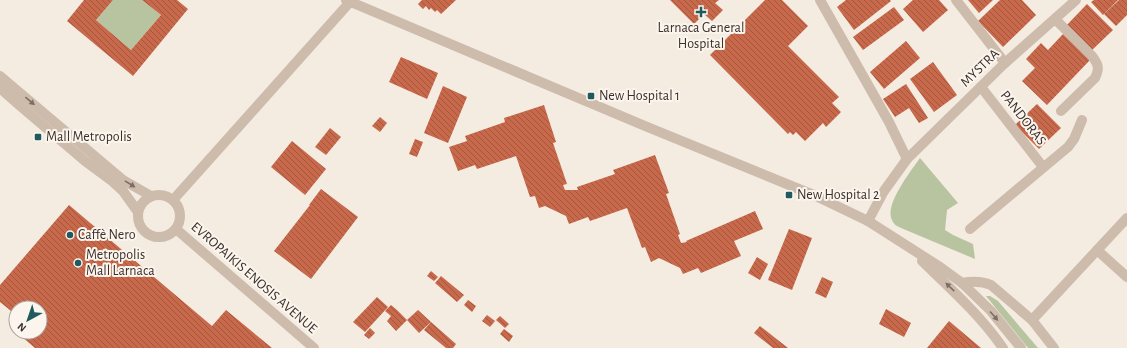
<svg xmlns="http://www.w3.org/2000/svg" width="1127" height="348" viewBox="0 0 1127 348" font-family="'Alegreya Sans',sans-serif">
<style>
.green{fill:#b8c4a0}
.building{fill:url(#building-back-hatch)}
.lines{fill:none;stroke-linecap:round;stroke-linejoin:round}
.minor{stroke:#cdbbac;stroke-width:10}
.oneway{fill:#7d6f65}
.poi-dot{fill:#1f5a5e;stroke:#fbf5ee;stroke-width:1.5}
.labels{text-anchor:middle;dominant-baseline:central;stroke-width:4;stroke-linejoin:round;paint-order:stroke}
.poi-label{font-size:14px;fill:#3b302b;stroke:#fbf5ee;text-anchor:start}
.street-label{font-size:14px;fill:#3b302b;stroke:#fbf5ee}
</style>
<defs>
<pattern id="building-back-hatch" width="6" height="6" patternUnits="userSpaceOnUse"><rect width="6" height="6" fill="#c8694b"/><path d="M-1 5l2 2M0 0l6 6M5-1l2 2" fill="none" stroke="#a4573f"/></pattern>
</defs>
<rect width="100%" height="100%" fill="#f4ebe1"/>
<g class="green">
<path d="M113,0H142L161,15L131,50L96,20Z"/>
<path d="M920,158L958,203L947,210L945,230L953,235L973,244L975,259L901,228C897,226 894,225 892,220C884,205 911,171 920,158Z"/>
<path d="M986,296H990L998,301L1038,348H1028Z"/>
</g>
<g class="building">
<path d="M84,0H113L96,20L131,50L161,15L142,0H177L188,9L133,76L67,21Z"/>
<path d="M422,0H456L441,14L437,10L435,12L431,8L429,10L426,6L423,9L418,4Z"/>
<path d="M670,0H719L715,3L723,10L712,21L704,14L694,24Z"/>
<path d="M765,0H782L808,26L788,46L839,97L832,103L841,112L826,127L823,123L805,141L796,132L793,135L790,132L788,134L710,55Z"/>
<path d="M846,0H890L891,1L854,30L837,7Z"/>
<path d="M913,0H939L948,10L923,32L903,9Z"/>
<path d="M968,0H993L979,13Z"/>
<path d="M1000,0H1022L1036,15L1003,47L978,21Z"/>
<path d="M1094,0H1118L1103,15L1091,2Z"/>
<path d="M1119,0H1127V15L1116,26L1104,14Z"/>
<path d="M1087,4L1113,30L1090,52L1065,27Z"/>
<path d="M894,7L904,20L863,50L853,37Z"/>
<path d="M1063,34L1090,60L1047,105L1022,81L1035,68L1026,59L1041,43L1048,50Z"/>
<path d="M906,41L920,58L884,89L870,72Z"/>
<path d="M401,57L438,73L427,99L389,82Z"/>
<path d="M933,62L957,95L934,112L910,79Z"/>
<path d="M906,84L928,118L919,123L909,108L895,117L883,99Z"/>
<path d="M443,86L467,97L448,143L424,133Z"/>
<path d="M1037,104L1061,128L1039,149L1015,125Z"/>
<path d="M544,105L556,142L553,143L567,184L563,185L565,190H578L577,187L615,174L613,170L655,155L669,193L666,194L680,234L678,235L681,243L687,242L686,241L755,211L763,229L734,241L741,256L701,273L698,268L683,274L680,268L659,258L651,262L645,247L642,248L627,208L590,221L588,217L569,224L566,216L545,206L539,208L535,196L530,197L516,156L477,169L475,165L458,171L449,147L467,141L465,136L505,122L504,118Z"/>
<path d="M380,117L387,123L380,132L372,126Z"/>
<path d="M330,128L341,137L326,155L315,147Z"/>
<path d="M415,139L423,142L417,157L409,154Z"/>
<path d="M292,141L326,169L305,195L271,167Z"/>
<path d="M321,189L358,217L311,279L274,251L310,205H309Z"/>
<path d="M69,205L212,326L226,310L272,348H35L21,336L25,332H40V308H16V315L0,302V285Z"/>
<path d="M789,229L812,238L792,290L768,280Z"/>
<path d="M757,257L768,264L760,280L748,273Z"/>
<path d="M431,271L438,277L434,281L427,276Z"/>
<path d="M441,276L464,295L457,302L435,283Z"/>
<path d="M822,277L833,282L826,298L815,293Z"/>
<path d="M377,297L388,307L365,332L353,322Z"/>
<path d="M468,300L476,306L472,312L464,305Z"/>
<path d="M391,305L397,310L392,315L397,310L407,320L396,331L387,321L391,316L385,311Z"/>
<path d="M886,309L911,323L904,337L879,324Z"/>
<path d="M418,310L431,322L419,333L407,320Z"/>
<path d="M487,315L495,321L490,327L482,321Z"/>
<path d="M500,316L509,324L505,328L496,320Z"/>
<path d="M949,321L981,348H927Z"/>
<path d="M431,322L456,344L453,348H446L424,330Z"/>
<path d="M760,326L788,348H773L754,333Z"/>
<path d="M370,328L375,333L369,339L364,335Z"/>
<path d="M504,329L513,336L509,342L500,334Z"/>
</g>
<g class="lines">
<g class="minor">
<path d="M346,0L645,126L816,196L868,221L940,267L962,283L991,311L1021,348"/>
<path d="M820,0L889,122L907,159"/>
<path d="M956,0L1005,63"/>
<path d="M1055,19L1092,56C1098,64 1100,68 1095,78L1061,111"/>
<path d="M0,76L123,180L151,196"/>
<path d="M981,87L1043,167"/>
<path d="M0,88L18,104L85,161L112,181L123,191L138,212"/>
<circle cx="159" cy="216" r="21"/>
<path d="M173,200L350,2"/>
<path d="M868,221L884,191L907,159L1005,63L1076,0"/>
<path d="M176,229L314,348"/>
<path d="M970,229L1068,147L1074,139L1082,120"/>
<path d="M1097,250L1127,277"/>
<path d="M922,261C951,289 980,315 1003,348"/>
<path d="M962,283C972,281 982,281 991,285L1032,320L1054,348"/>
<path d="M1032,320L1127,218"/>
</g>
</g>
<defs><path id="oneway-solid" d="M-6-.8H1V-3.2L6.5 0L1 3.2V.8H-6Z"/></defs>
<g class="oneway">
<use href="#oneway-solid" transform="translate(30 101) rotate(40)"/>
<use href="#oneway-solid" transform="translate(130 184) rotate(32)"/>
<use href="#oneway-solid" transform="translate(950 287) rotate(-136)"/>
<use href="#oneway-solid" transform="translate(994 316) rotate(49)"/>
</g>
<g class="poi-dot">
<path d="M699 6h4v4h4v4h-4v4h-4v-4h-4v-4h4z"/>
<rect x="587" y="92" width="8" height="8" rx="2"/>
<rect x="34" y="133" width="8" height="8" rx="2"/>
<rect x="785" y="191" width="8" height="8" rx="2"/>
<circle cx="70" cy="235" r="4"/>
<circle cx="78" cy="263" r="4"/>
</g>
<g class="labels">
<g class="poi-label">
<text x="701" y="28" text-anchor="middle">Larnaca General<tspan x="701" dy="16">Hospital</tspan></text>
<text x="599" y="96">New Hospital 1</text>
<text x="46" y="137">Mall Metropolis</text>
<text x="797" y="195">New Hospital 2</text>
<text x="78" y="235">Caffè Nero</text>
<text x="86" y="255">Metropolis<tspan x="86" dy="16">Mall Larnaca</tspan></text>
</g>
<g class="street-label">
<text transform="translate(980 68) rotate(-44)">MYSTRA</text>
<text transform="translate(1023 118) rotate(52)">PANDORAS</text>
<text transform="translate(254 278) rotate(41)">EVROPAIKIS ENOSIS AVENUE</text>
</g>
</g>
<g transform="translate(28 320) rotate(220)"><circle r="19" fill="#fbf5ee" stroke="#aea6a0"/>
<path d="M0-3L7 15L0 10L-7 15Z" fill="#1f5a5e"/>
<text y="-6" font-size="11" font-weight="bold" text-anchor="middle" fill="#3b302b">N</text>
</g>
</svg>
